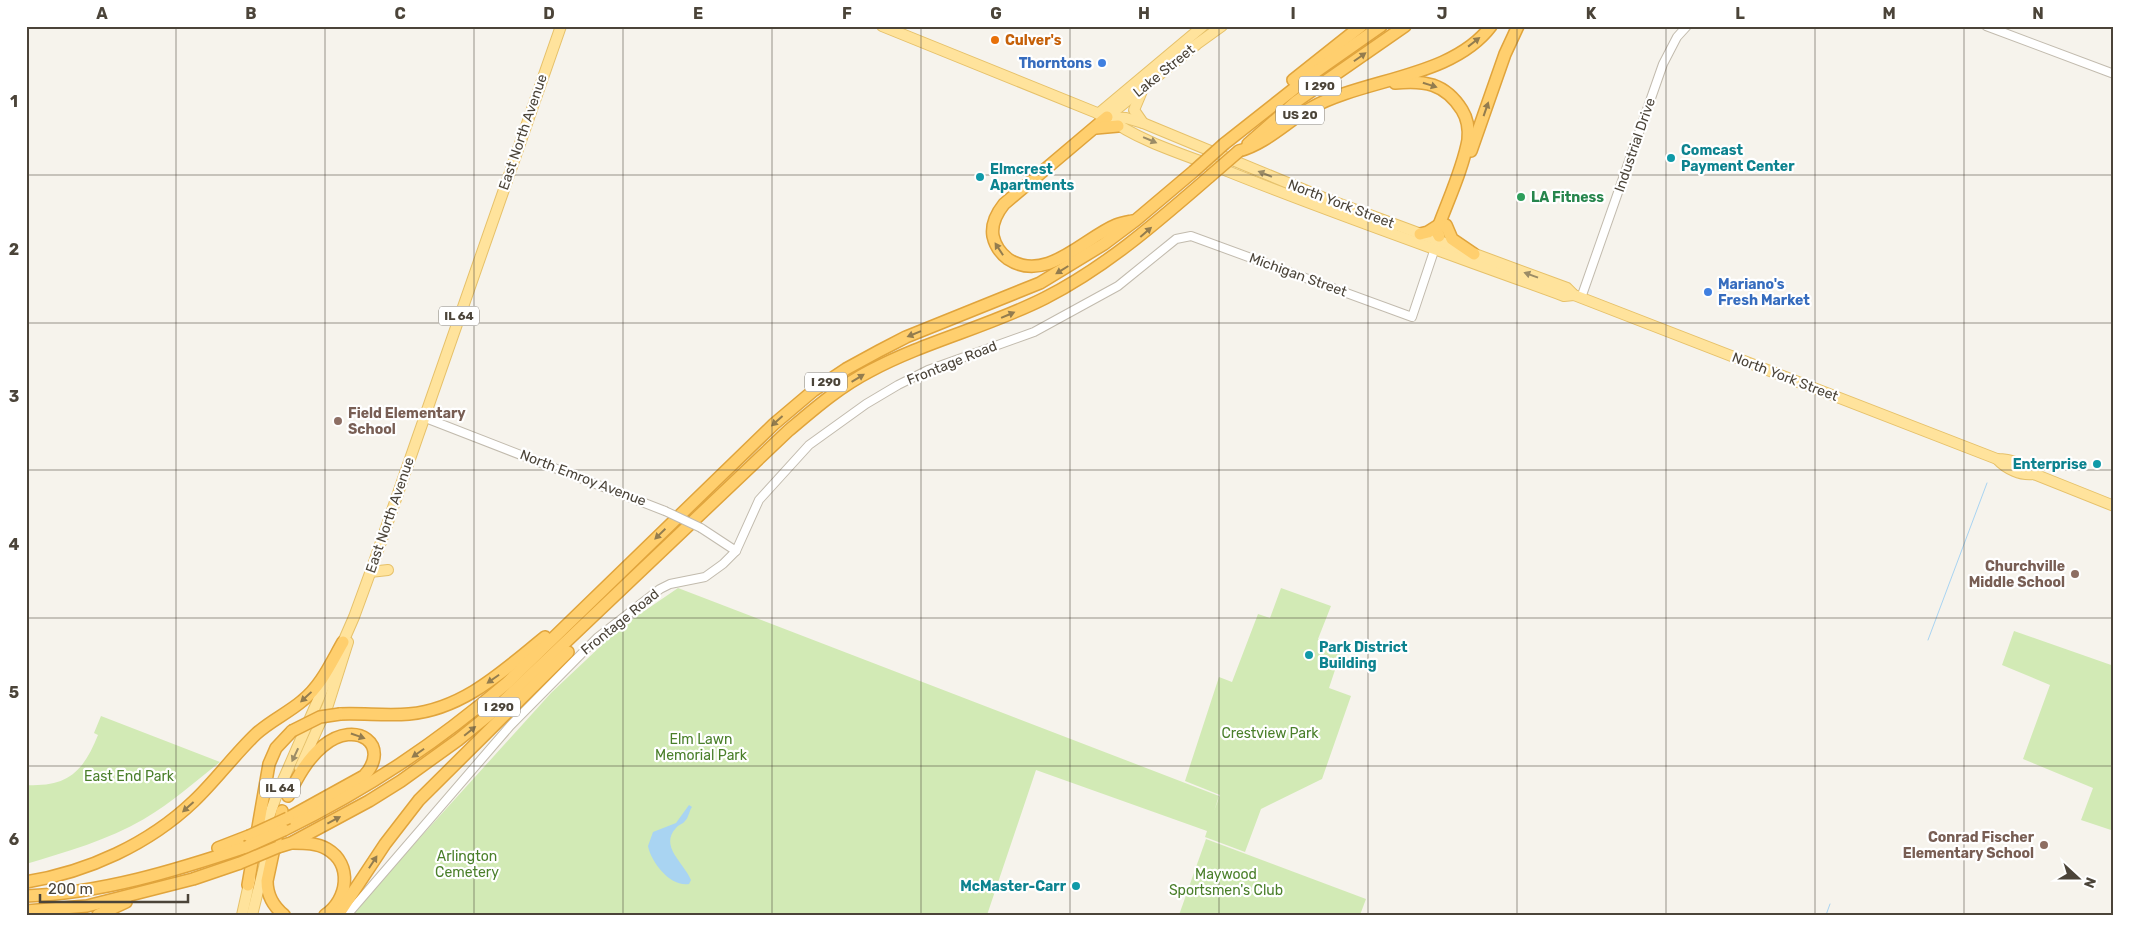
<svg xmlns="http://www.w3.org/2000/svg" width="2140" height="941" viewBox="0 0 2140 941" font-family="Rubik,sans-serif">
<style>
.green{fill:#d2eab5}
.water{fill:#a9d4f2}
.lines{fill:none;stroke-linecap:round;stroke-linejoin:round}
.stream{stroke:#a9d4f2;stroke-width:1}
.minor-casing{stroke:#c2bbae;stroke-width:10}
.major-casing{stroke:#e6c16a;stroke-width:12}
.highway-casing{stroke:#e0a43c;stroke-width:14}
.minor{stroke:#fff;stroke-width:8}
.major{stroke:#ffe39c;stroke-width:10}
.highway{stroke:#ffcf6e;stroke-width:11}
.minor-bridge-casing{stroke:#c2bbae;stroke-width:10;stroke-linecap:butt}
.highway-bridge-casing{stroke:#e0a43c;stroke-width:14;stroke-linecap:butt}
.minor-bridge{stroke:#fff;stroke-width:8}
.highway-bridge{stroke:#ffcf6e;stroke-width:11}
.oneway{fill:#937c4e}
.oneway2{fill:#9c8c66}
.grid{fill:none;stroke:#4b4439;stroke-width:1;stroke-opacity:0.55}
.food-dot{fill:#e8710a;stroke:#fff;stroke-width:2}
.shop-dot{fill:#3f7fe0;stroke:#fff;stroke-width:2}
.culture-dot{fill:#0f9aa8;stroke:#fff;stroke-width:2}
.leisure-dot{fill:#2e9e5b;stroke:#fff;stroke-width:2}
.education-dot{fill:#8d6e63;stroke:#fff;stroke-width:2}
.labels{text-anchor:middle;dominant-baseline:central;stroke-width:4.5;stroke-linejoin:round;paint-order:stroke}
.shield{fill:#fff;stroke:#817c74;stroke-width:1}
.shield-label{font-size:12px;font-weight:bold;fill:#4b4439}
.food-label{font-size:14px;font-weight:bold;fill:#c56008;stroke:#fff;text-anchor:start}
.shop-label{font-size:14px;font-weight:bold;fill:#366cbe;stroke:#fff;text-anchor:end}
.street-label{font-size:14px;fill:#4b4439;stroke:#fff}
.culture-label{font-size:14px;font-weight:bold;fill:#0d838f;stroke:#fff;text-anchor:start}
.leisure-label{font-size:14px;font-weight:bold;fill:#27864d;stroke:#fff;text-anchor:start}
.education-label{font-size:14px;font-weight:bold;fill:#785e54;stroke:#fff;text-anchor:end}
.park-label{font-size:14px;fill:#4a7f2a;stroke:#fff}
.neatline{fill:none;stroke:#4b4439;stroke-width:2}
.grid-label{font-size:16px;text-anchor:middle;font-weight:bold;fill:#4b4439}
</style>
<rect width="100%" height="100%" fill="#f6f3ec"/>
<g class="green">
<path d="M678,588L1219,796L1214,811L1220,795L1185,781L1219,677L1232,682L1258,614L1270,618L1281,588L1331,606L1318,639L1342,649L1329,688L1351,696L1322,779L1261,809L1245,852L1205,837L1207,831L1036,770L987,915H350L551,693L621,627Z"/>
<path d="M2014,631L2114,666V831L2081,820L2093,788L2023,759L2050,685L2002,665Z"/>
<path d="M101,716L220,762C195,782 171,803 144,819C108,840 66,852 26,864V785C68,787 83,772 98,735L94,733Z"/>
<path d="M1206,839L1366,899L1360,915H1179Z"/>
</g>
<path class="water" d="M689,805L692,807C689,811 689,817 685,821C683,824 678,825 676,828C659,846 684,863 691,880L689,884C670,887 651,862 648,846L653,832L676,823Z"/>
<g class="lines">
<g class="stream">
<path d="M1928,640L1987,483"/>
<path d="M1826,915L1830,904"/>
</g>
<g class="minor-casing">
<g id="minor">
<path d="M1986,26L2114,74"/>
<path d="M1581,298L1663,64L1677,37L1687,26"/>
<path d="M423,417L665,511"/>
<path d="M701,528L736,551"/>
<path d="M347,915L510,726L597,638L660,589L670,584L705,577L723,564L736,551L759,500L809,445L866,404L898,385L928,370L1034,332L1118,286L1176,239L1191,236L1412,317L1436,245"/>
</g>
</g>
<g class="major-casing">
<g id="major">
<path d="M882,26L1107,117C1137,141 1191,157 1227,171C1339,216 1452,255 1564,296L1574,295"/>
<path d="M1142,91L1134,110L1143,123"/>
<path d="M1098,114L1203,26"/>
<path d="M1107,117L1126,118L1143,123L1329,200L1567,288L1574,295L1997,459C2010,459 2026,464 2034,474L2114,506"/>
<path d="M1107,117L1197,44L1222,26"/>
<path d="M1997,459C2006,469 2021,476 2034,474"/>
<path d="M370,572L388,570"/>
<path d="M340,649L354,617L373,565L561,26"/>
<path d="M300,768L328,705L348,642"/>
<path d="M263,834L277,794L331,670"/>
<path d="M242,915L250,879"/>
<path d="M252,915L269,847"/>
</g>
</g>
<g class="highway-casing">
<g id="highway">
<path d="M1293,80L1361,26"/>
<path d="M1395,83C1424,80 1445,83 1462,110C1467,118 1469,130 1468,140C1463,168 1449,198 1439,225L1437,232L1439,236"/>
<path d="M1107,117L1004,204C996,214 991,224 993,236C995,245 1000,253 1008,259C1046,284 1084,238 1116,225C1121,223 1127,222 1132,221"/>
<path d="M1096,128L1118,126"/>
<path d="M1224,144L1314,73L1381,26"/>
<path d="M1248,144L1297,101L1405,26"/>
<path d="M1239,151C1267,143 1286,122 1311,108C1365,78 1452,78 1491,26"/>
<path d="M1471,151L1505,54L1518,26"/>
<path d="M1446,225L1452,239L1474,254"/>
<path d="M1420,234L1428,232L1439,225"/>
<path d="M340,714C363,713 387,716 409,714C464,709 504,670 545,637"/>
<path d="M288,796C297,778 307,759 323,746C357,718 392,746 364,776L288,818"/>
<path d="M282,811L267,881C267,895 273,906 284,915"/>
<path d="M284,830C368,789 435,744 507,683L774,424L813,391L846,369L879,351L906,337L1040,283L1104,244L1136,220L1194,171"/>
<path d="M293,843C305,843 317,843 327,849C353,864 348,900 325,915"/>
<path d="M278,847L291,843L369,801L401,781L458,740L490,714L788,431C814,409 839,387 870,371C926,341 988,327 1045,298C1106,267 1157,222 1209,177"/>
<path d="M218,848L249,836"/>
<path d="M26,882C88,872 149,844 194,801C216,780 234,755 256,734C270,721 288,713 302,701C321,686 331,663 343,642"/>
<path d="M248,885L269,764L276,748L292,731"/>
<path d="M26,896C102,893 174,871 246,847"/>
<path d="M26,911L87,906L193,879L240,863"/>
<path d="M98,915L126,902"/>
<path d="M338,915L385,844L419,800L568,652"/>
</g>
</g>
<use href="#minor" class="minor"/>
<use href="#major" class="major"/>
<use href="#highway" class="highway"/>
<g class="minor-bridge-casing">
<path id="minor-bridge" d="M665,511L701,528"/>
</g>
<g class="highway-bridge-casing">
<g id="highway-bridge">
<path d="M1194,171L1224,144"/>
<path d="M1209,177L1239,151"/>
<path d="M292,731L320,717L340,714"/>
<path d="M249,836L288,818"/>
<path d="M246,847L284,830"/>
<path d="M240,863L278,847"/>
</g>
</g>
<use href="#minor-bridge" class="minor-bridge"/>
<use href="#highway-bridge" class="highway-bridge"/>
</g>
<defs><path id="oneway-solid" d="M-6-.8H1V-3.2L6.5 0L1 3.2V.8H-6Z" transform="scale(1.25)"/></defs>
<g class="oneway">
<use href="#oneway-solid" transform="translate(1474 42) rotate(-38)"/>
<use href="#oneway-solid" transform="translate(1360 57) rotate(-35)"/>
<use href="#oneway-solid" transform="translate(1430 85) rotate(18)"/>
<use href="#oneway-solid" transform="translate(1486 109) rotate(-71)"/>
<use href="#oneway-solid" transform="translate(1146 232) rotate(-41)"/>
<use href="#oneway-solid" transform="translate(999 249) rotate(-123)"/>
<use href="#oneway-solid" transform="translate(1062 270) rotate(148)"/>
<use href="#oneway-solid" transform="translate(1008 315) rotate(-23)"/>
<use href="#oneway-solid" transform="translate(914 334) rotate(158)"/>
<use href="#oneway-solid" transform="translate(858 378) rotate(-31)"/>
<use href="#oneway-solid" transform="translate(777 421) rotate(138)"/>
<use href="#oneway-solid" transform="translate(660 534) rotate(136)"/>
<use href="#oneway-solid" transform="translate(493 679) rotate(145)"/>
<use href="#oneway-solid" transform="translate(306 697) rotate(137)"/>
<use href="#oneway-solid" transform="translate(470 731) rotate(-39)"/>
<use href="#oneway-solid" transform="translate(358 736) rotate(19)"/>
<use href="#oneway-solid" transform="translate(418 753) rotate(145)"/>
<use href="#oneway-solid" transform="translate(188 807) rotate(138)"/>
<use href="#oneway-solid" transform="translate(334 820) rotate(-28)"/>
<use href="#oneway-solid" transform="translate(373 862) rotate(-57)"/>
</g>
<g class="oneway2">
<use href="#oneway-solid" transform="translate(1150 140) rotate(23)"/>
<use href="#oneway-solid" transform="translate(1265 174) rotate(-158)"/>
<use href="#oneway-solid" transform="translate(1531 275) rotate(-160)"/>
<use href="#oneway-solid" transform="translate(295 755) rotate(115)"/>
</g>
<path class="grid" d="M176,26V915M325,26V915M474,26V915M623,26V915M772,26V915M921,26V915M1070,26V915M1219,26V915M1368,26V915M1517,26V915M1666,26V915M1815,26V915M1964,26V915M26,175H2114M26,323H2114M26,470H2114M26,618H2114M26,766H2114"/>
<circle class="food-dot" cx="995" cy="40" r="5"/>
<g class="shop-dot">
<circle cx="1102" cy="63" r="5"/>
<circle cx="1708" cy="292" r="5"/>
</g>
<g class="culture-dot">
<circle cx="1671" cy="158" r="5"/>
<circle cx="980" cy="177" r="5"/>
<circle cx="2097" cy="464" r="5"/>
<circle cx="1309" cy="655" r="5"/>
<circle cx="1076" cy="886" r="5"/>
</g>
<circle class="leisure-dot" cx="1521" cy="197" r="5"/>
<g class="education-dot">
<circle cx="338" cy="421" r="5"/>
<circle cx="2075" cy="574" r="5"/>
<circle cx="2044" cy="845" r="5"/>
</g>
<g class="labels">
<g class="shield">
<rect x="1299" y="76.5" width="42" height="19" rx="4"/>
<rect x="1276" y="105.5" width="48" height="19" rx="4"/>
<rect x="439" y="306.5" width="40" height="19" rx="4"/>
<rect x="805" y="372.5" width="42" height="19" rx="4"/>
<rect x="478" y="697.5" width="42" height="19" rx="4"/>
<rect x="260" y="778.5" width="40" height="19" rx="4"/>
</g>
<g class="shield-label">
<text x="1320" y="86">I 290</text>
<text x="1300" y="115">US 20</text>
<text x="459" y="316">IL 64</text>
<text x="826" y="382">I 290</text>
<text x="499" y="707">I 290</text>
<text x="280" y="788">IL 64</text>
</g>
<g class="food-label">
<text x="1005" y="40">Culver's</text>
</g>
<g class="shop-label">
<text x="1092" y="63">Thorntons</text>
<text x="1718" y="284" text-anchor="start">Mariano's<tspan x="1718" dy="16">Fresh Market</tspan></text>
</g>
<g class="street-label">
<text transform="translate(1164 71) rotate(-39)">Lake Street</text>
<text transform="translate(523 132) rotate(-71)">East North Avenue</text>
<text transform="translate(1635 145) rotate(-71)">Industrial Drive</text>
<text transform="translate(1341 204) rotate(21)">North York Street</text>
<text transform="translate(1298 275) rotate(20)">Michigan Street</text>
<text transform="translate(952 363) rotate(-22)">Frontage Road</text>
<text transform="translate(1785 377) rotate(21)">North York Street</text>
<text transform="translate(583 478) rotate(21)">North Emroy Avenue</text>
<text transform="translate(390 515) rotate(-71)">East North Avenue</text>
<text transform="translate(620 622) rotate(-39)">Frontage Road</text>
</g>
<g class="culture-label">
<text x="1681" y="150">Comcast<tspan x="1681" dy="16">Payment Center</tspan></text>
<text x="990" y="169">Elmcrest<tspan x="990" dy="16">Apartments</tspan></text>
<text x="2087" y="464" text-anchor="end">Enterprise</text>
<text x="1319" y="647">Park District<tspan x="1319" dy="16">Building</tspan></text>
<text x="1066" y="886" text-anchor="end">McMaster-Carr</text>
</g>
<g class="leisure-label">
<text x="1531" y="197">LA Fitness</text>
</g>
<g class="education-label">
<text x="348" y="413" text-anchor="start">Field Elementary<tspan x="348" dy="16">School</tspan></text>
<text x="2065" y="566">Churchville<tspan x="2065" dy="16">Middle School</tspan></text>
<text x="2034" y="837">Conrad Fischer<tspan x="2034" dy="16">Elementary School</tspan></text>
</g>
<g class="park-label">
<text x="1270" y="733">Crestview Park</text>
<text x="701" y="739">Elm Lawn<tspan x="701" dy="16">Memorial Park</tspan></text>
<text x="129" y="776">East End Park</text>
<text x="467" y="856">Arlington<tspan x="467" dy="16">Cemetery</tspan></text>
<text x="1226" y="874">Maywood<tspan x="1226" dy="16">Sportsmen's Club</tspan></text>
</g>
</g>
<rect width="2140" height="941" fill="none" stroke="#ffffff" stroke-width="55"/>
<g transform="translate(2078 878) rotate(111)" stroke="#ffffff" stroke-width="4" paint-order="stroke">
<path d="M0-4L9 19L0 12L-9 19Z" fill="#4b4439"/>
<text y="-8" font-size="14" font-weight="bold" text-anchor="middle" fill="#4b4439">N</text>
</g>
<path d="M40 894v8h148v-8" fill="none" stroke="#4b4439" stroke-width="2.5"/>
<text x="48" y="894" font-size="15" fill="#4b4439" stroke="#ffffff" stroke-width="4" paint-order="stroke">200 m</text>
<rect x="28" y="28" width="2084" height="886" class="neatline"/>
<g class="grid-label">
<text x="102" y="19">A</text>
<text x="251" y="19">B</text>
<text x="400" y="19">C</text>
<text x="549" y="19">D</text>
<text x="698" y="19">E</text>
<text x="847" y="19">F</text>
<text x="996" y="19">G</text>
<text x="1144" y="19">H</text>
<text x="1293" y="19">I</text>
<text x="1442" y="19">J</text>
<text x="1591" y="19">K</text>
<text x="1740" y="19">L</text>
<text x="1889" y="19">M</text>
<text x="2038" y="19">N</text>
<text x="14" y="107">1</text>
<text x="14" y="255">2</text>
<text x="14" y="402">3</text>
<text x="14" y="550">4</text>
<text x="14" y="698">5</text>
<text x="14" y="845">6</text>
</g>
</svg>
